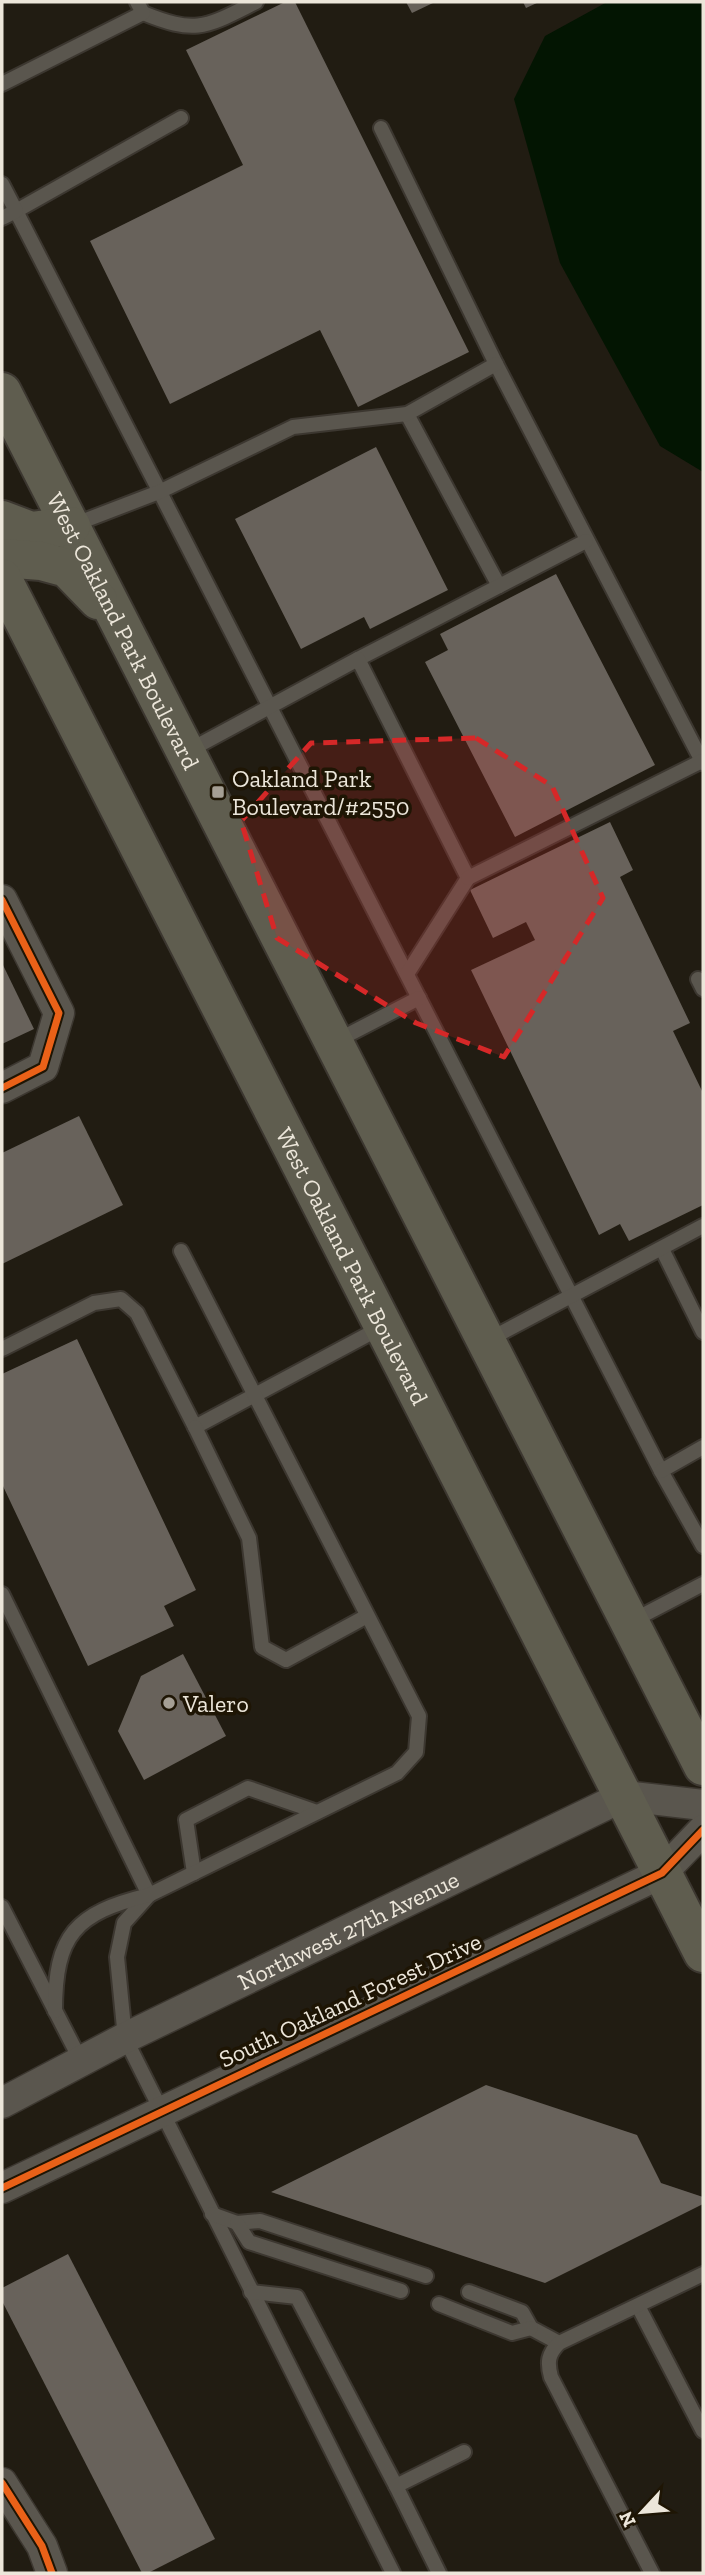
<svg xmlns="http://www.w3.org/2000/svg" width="705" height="2575" viewBox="0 0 705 2575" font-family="'Zilla Slab',serif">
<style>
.water{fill:#031502}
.building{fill:#68625b}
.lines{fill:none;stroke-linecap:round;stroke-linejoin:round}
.lane-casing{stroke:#3c3730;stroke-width:18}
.street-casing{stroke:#3c3730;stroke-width:33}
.primary-casing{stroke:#3c3730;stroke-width:42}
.lane{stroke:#5a564e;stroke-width:14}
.street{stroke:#5a564e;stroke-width:30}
.primary{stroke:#5f5d4f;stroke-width:38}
.cycleway-casing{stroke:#1e1504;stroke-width:11}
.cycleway{stroke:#ea6118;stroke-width:7}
.marked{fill:#d62828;fill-opacity:0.2;stroke:#d62828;stroke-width:5;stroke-dasharray:14 9;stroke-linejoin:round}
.poi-dot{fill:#a59f94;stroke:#1e1504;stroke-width:2.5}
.labels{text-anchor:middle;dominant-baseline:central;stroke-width:7;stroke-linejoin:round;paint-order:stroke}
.street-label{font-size:24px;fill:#ece6da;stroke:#1e1504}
.poi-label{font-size:24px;fill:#ece6da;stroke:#1e1504;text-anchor:start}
</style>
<rect width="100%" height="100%" fill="#211c12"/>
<path class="water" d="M607,2H703V472L660,446L560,263L514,99L545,36Z"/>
<g class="building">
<path d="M285,2H295L469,352L358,407L320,330L170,404L90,241L243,165L186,50Z"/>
<path d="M406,2H435L412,13Z"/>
<path d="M523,2H539L526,8Z"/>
<path d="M376,447L448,590L370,629L364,617L301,649L235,519Z"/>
<path d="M556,574L655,765L515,837L425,662L448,650L440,634Z"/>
<path d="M610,822L633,870L620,877L690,1023L673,1031L703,1093V1205L629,1241L620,1224L599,1235L471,970L535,940L526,922L493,938L470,890Z"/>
<path d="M2,963L34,1029L2,1044Z"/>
<path d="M79,1116L123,1205L2,1264V1153Z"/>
<path d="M77,1339L196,1590L164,1606L174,1626L88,1666L2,1484V1374Z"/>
<path d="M183,1654L226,1736L144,1780L118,1731L141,1676Z"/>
<path d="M486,2085L637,2135L661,2183L703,2197V2204L545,2283L271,2192Z"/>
<path d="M68,2254L215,2539L148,2573H142L2,2301V2288Z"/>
</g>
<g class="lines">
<g class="lane-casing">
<g id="lane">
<path d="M143,13C197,35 206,27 256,2"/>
<path d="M2,84L143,13L137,2"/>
<path d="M181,118L16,211L661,1471L703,1546"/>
<path d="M381,128L496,364L703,763"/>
<path d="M2,184L16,211L2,218"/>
<path d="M407,414L499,586"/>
<path d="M73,525L159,492L293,427L407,414L496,364"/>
<path d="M358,659L586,541"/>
<path d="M188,751L358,659L468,878L407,974"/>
<path d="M468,878L702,761"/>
<path d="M698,979L703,989"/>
<path d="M336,1041L419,998"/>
<path d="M662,1249L703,1332"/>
<path d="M488,1340L703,1226"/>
<path d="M2,1349L94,1303L121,1299L137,1313L195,1427L382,1327"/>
<path d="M195,1427L249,1538L262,1647L286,1660L367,1616"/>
<path d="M661,1471L703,1447"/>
<path d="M2,1594L149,1895"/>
<path d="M630,1622L703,1584"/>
<path d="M194,1873L186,1820L248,1788L317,1812"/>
<path d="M149,1895L124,1923L117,1957L125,2038L393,2573"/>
<path d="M2,1907L81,2061"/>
<path d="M55,2011C55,1935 75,1913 149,1895L397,1773L416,1752L419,1716L181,1251"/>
<path d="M212,2214L237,2223L260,2221L426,2276"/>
<path d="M237,2223L249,2242L401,2291"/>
<path d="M251,2292L297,2297L396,2486"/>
<path d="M469,2292L522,2312L531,2328L559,2343"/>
<path d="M439,2304L512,2333L531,2328"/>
<path d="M638,2306L703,2431"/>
<path d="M439,2573L396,2486L464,2452"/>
<path d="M652,2573L551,2377C547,2362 548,2354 559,2343L703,2274"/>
</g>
</g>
<g class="street-casing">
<g id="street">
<path d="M2,900L59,1013L43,1067L2,1088"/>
<path id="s1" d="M2,2103L125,2038L624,1796L703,1805"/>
<path d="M2,2188L662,1873L703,1830"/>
<path d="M2,2483L42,2546L52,2573"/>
</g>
</g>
<g class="primary-casing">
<g id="primary">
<path id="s2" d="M2,392L703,1766"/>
<path d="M2,520L31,531L71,526"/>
<path d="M2,558L41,561L67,568L98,600"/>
<path id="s3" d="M2,578L703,1953"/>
</g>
</g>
<use href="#lane" class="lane"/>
<use href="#street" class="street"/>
<use href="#primary" class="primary"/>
<g class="cycleway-casing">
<g id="cycleway">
<path d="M2,900L59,1013L43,1067L2,1088"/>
<path d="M2,2188L662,1873L703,1830"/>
<path d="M2,2483L42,2546L52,2573"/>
</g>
</g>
<use href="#cycleway" class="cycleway"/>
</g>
<path class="marked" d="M476,738L552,786L603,898L504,1057L416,1023L277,938L241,821L311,743Z"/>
<g class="poi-dot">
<rect x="211" y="785" width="14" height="14" rx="3.5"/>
<circle cx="169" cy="1703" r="7"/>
</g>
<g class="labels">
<g class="street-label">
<text stroke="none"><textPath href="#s2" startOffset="268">West Oakland Park Boulevard</textPath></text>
<text stroke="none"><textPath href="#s3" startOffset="772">West Oakland Park Boulevard</textPath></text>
<text stroke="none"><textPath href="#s1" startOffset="387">Northwest 27th Avenue</textPath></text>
<text transform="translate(350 2000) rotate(-25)">South Oakland Forest Drive</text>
</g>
<g class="poi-label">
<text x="232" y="778">Oakland Park<tspan x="232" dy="28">Boulevard/#2550</tspan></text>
<text x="183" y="1703">Valero</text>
</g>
</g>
<rect width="705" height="2575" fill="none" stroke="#ece6da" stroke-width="7"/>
<g transform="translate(642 2512) rotate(244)" stroke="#1e1504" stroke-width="5" paint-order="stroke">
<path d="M0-5L12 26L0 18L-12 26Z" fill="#ece6da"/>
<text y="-10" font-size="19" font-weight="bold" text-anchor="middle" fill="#ece6da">N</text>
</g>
</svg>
